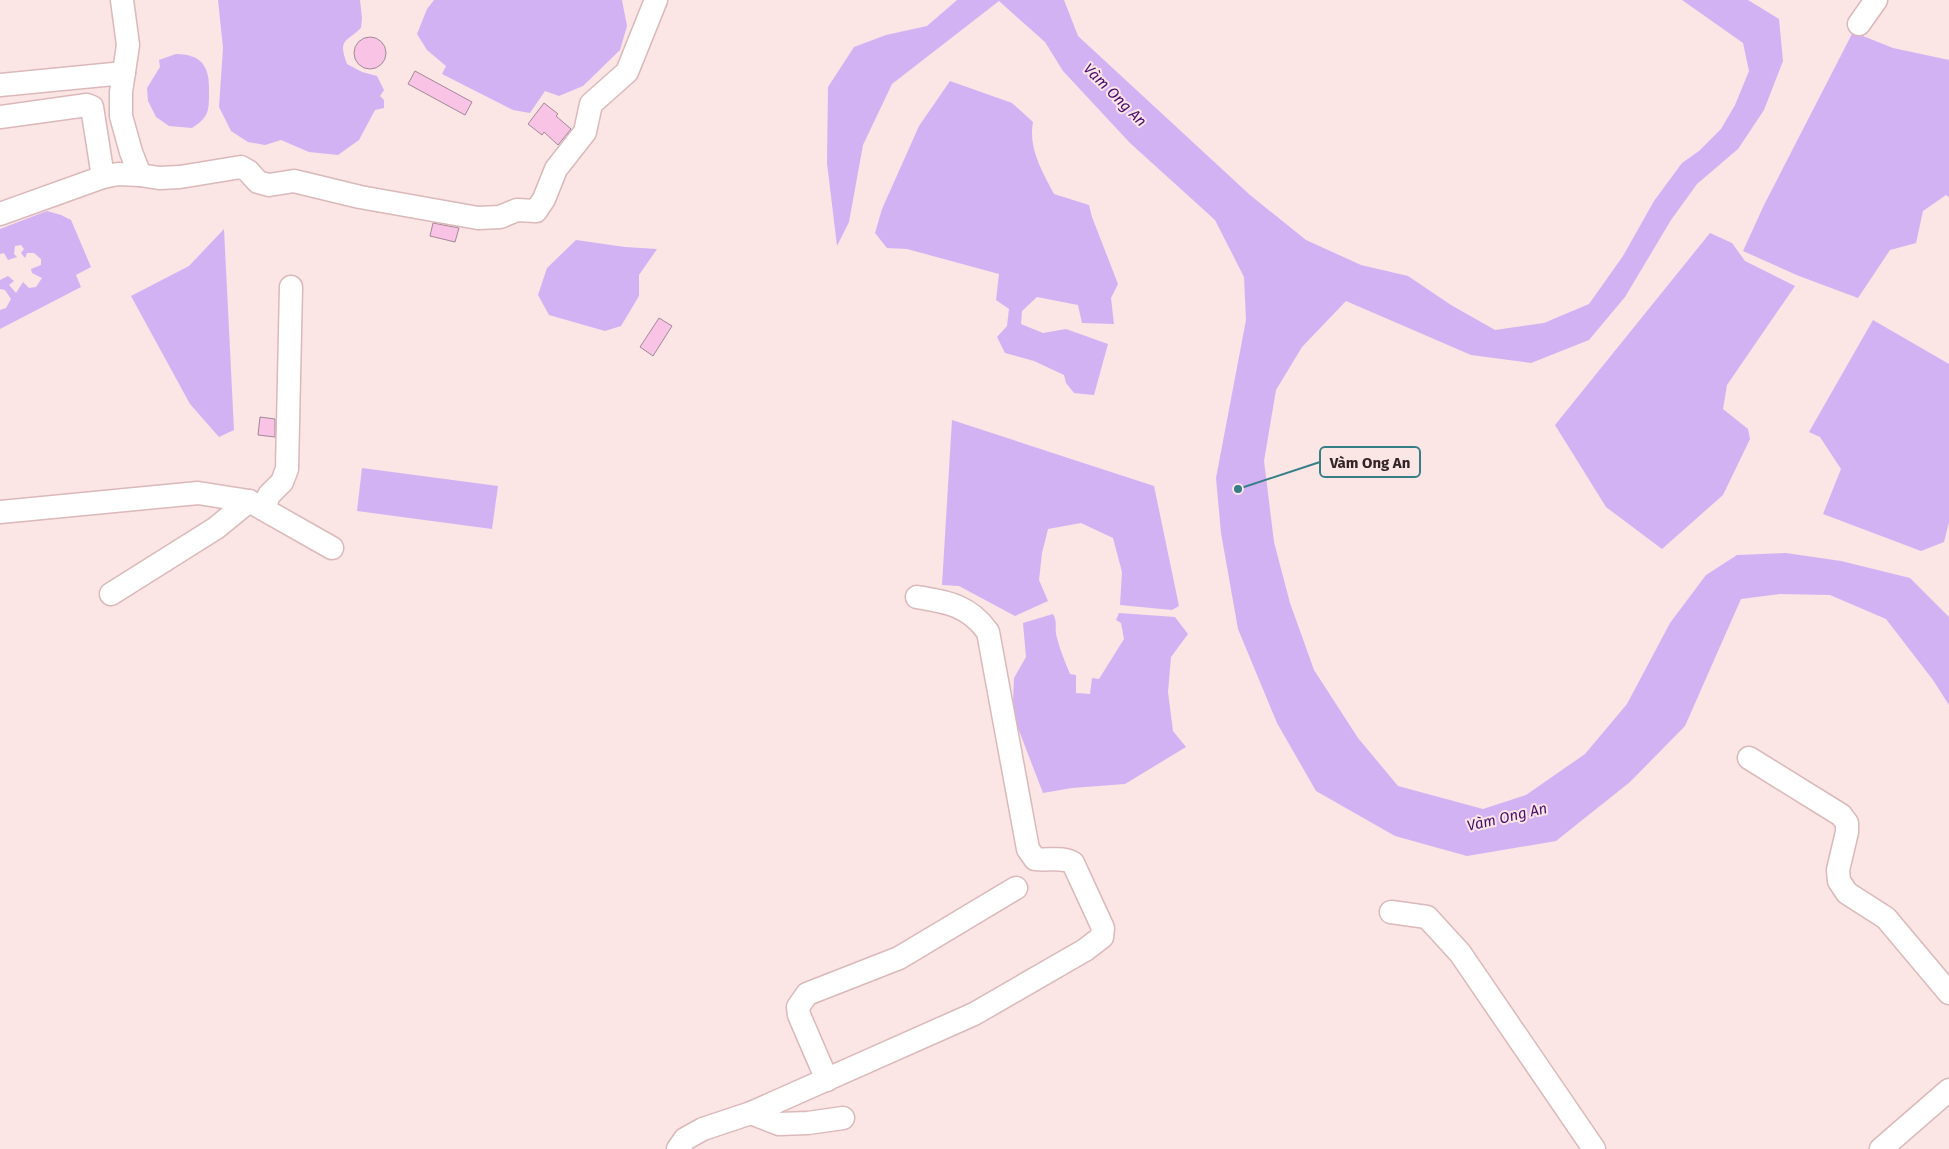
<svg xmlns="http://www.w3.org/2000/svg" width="1949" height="1149" viewBox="0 0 1949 1149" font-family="'Fira Sans',sans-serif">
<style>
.water{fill:#d3b2f4}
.building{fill:#f8c3e4;stroke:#a38898}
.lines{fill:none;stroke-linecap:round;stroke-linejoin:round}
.minor-casing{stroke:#dbb8ba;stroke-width:25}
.minor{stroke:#fff;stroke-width:22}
.labels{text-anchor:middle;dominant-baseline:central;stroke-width:4;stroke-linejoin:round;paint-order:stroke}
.water-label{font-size:15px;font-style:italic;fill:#480d6e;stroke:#fbe5e5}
.leader{fill:none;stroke:#367e86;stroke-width:2}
.callout-dot{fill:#367e86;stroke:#fbe5e5;stroke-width:2}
.callout{fill:#fbe5e5;stroke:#367e86;stroke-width:2}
.callout-label{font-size:15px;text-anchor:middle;font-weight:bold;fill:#312425}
</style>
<rect width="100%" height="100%" fill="#fbe5e5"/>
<g class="water">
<path d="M218,0H360L362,18L361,28C345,43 338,39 347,64L362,72L377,76L384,90L380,96L384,100V108L375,110L359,140L338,155L309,152L281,140L265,145L248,142L231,131L219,107L223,48Z"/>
<path d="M434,0H622L627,26L620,50L583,86L559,96L545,91L530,113L513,110L442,74L446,66L427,50L417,34L427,9Z"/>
<path d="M957,0H1064L1078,36L1250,195L1306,240L1361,265L1408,276L1451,305L1495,330L1544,323L1589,304L1623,256L1654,201L1682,163L1699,151L1721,129L1735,105L1749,71L1743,43L1682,0H1748L1779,19L1783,61L1764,110L1738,149L1697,184L1671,220L1625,297L1589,340L1531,363L1471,355L1346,301L1302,347L1276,390L1264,461L1274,542L1290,603L1314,670L1358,738L1398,786L1483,809L1526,795L1585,754L1627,704L1670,623L1706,575L1737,555L1786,553L1841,561L1910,578L1949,617V705L1933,680L1886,619L1830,595L1780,594L1741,599L1685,726L1630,782L1556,841L1467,856L1395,836L1316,791L1277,723L1238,629L1221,533L1216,478L1246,320L1244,277L1215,220L1130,143L1063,71L1045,42L999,1L892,84L863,145L849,222L837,246L827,163L828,87L854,47L886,35L927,26Z"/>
<path d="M1853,32L1893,48L1949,60V197L1946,195L1923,211L1916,243L1890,250L1858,298L1799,276L1743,251L1764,205Z"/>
<path d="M176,54C205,54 210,70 209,95C209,103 209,112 204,118C201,122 196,125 192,128L169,126L156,117L148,101L147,88L160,67L159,60Z"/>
<path d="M950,81L1012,103L1033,122C1028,148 1042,171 1054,194L1089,205L1092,217L1118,284L1111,298L1114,324L1082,323L1078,305L1037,297L1022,311L1021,324L1043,333L1066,329L1108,344L1094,395L1074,393L1066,383L1064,375L1034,361L1005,353L997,337L1007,326L1009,309L996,300L999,274L907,249L887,248L875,233L882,209L919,126Z"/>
<path d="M47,211L61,215L71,220L91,267L76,275L81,287L0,329V310L6,308L11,299L5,290L0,289V280L8,276L14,281L9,285L16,293L23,282L29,288L36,287L42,278L32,273L31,269L41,265V259L34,253H27L25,258L21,253L24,249L21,245L15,246L14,254L17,257L8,260L4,253L0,254V229Z"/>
<path d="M224,229L234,430L219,437L190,404L131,296L189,266Z"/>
<path d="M1710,233L1732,243L1745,261L1795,286L1727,385L1723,409L1748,429L1750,439L1723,495L1662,549L1606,507L1555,425Z"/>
<path d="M576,240L625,247L657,249L639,275V296L621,326L605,331L549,315L538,295L547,268Z"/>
<path d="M1873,320L1949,364V522L1944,542L1921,551L1823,514L1841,469L1820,437L1809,432Z"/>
<path d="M952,420L1154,486L1179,606L1172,610L1120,605L1122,572L1113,538L1081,523L1048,529L1042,553L1039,580L1048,601L1015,616L959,586L942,585Z"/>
<path d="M362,468L498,486L492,529L357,511Z"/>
<path d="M1119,613L1175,617L1188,634L1171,657L1168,692L1173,731L1186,747L1125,784L1072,788L1043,793L1018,728L1013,702L1014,678L1026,657L1023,623L1053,614C1058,622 1054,629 1057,638C1060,650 1065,662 1070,674L1076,675V693L1090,694L1092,678L1099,679L1124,639L1121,623L1116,620Z"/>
</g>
<g class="building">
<circle cx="370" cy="53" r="16"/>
<path d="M415,71L472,102L465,115L408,84Z"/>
<path d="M544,103L558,114L556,116L571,129L558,145L544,132L542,135L528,124Z"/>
<path d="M433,223L459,228L455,242L430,236Z"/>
<path d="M659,318L672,326L653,356L640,347Z"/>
<path d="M260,417L275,419V437L258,435Z"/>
</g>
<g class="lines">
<g class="minor-casing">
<g id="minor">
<path d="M122,0L128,45L121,92V116L131,152L140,175"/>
<path d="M1859,24L1876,0"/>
<path d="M0,85L124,73"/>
<path d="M0,117L87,105L92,107L103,177"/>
<path d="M0,214L103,177L118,174L140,175L159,178L180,177L241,167L248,171L258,182L269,185L294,181L360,197L478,218L500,217L517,210L536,211L544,199L556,169L585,132L591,104L627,72L656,0"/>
<path d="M264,509L269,495L282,482L287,469L291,287"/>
<path d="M0,512L198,493L249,501L332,548"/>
<path d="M111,594L216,528L249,501"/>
<path d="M1749,758L1841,815L1847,823V832L1838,870L1839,881L1847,893L1886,918L1949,993"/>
<path d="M1391,912L1427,917L1460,953L1594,1149"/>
<path d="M827,1080L799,1015L798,1007L807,994L899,958L1016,888"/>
<path d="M751,1113L779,1124L808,1123L843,1118"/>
<path d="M678,1149L685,1139L703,1129L751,1113L974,1014L1085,950L1102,937L1103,928L1073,863C1063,856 1047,861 1035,859L1028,849L988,632C969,605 947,602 917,597"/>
<path d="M1881,1149L1949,1090"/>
</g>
</g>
<use href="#minor" class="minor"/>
</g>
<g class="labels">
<g class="water-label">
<text transform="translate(1115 95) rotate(45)">Vàm Ong An</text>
<text transform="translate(1507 817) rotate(-13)">Vàm Ong An</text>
</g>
</g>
<path class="leader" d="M1238 489L1320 462"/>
<circle class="callout-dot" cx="1238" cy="489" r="5"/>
<rect class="callout" x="1320" y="447" width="100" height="30" rx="5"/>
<g class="callout-label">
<text x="1370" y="468">Vàm Ong An</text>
</g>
</svg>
